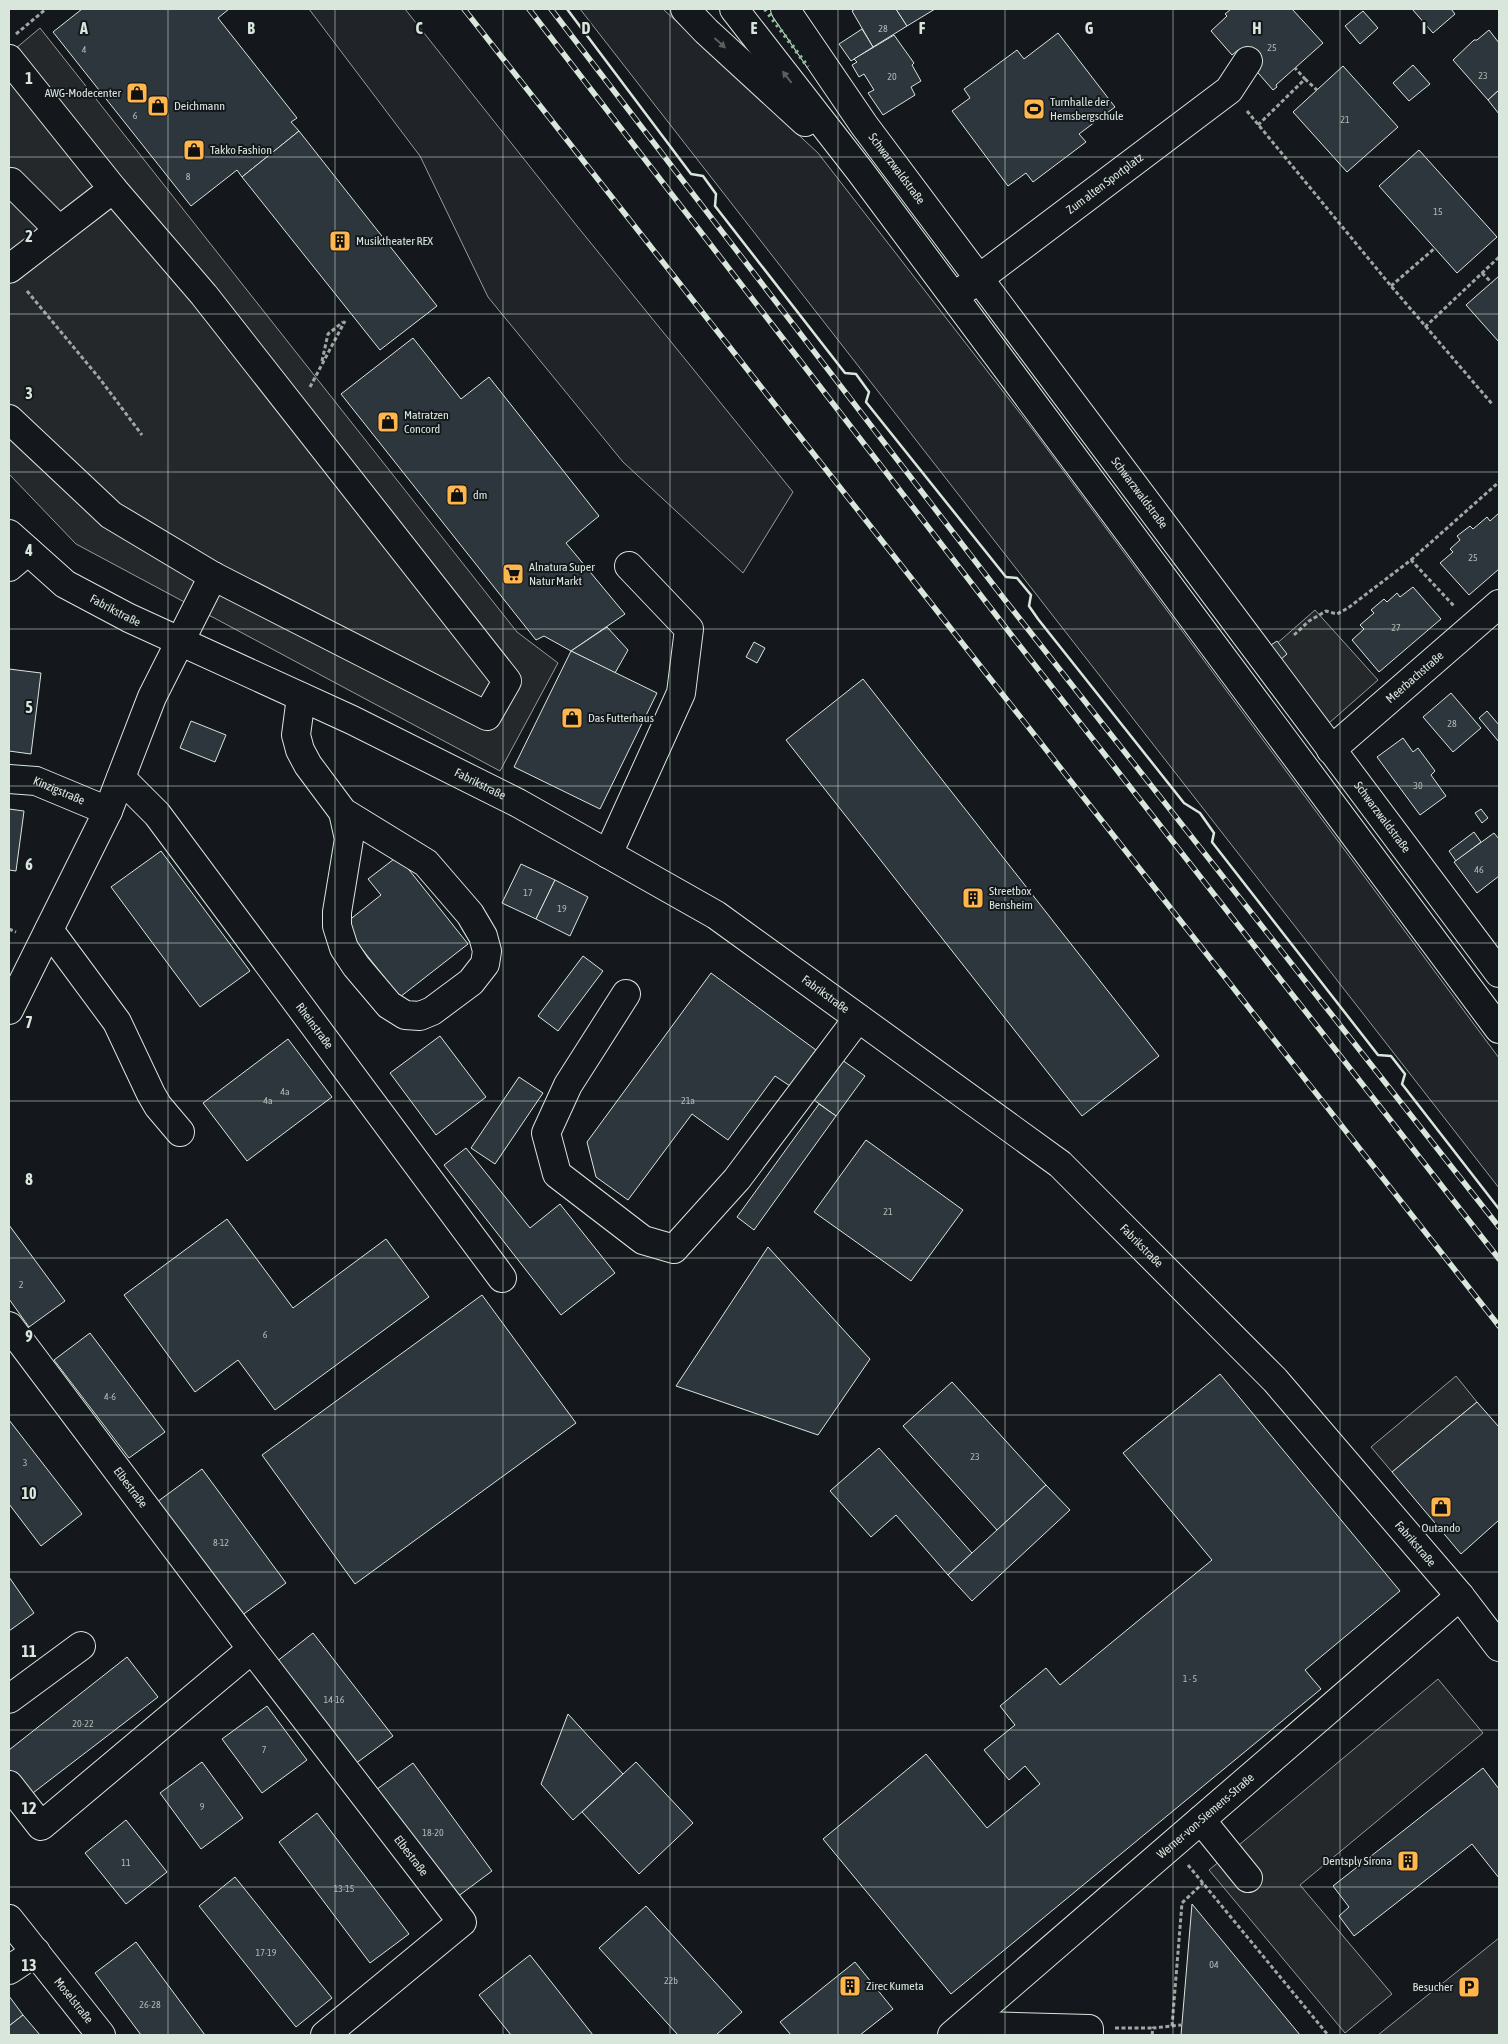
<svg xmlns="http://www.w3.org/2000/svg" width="1508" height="2044" viewBox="0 0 1508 2044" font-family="'Asap Condensed',sans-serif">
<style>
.green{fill:#202428;stroke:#939e99}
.parking{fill:#24282b;stroke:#939e99}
.building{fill:#2c363c;stroke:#d8e6dc}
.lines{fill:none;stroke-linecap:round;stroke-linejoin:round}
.minor-casing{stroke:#d8e6dc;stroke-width:30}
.major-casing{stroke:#d8e6dc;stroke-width:30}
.path{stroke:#9da8a2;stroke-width:3;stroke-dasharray:4 2.5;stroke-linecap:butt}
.minor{stroke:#14181c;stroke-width:28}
.major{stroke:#14181c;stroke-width:28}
.rail-casing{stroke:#d8e6dc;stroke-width:5.5}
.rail{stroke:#14181c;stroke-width:4;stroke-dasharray:11;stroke-linecap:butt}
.hedge{stroke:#8ac095;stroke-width:4;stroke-dasharray:2.5 4;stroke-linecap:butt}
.wall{stroke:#d8e6dc;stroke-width:2.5}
.oneway{fill:#59605f}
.grid{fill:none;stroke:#d8e6dc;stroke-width:1;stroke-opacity:0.55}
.labels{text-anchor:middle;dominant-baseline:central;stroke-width:4;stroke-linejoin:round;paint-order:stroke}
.number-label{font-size:10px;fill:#adbab4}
.poi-label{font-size:12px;fill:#d8e6dc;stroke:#14181c;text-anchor:start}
.street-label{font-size:12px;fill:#d8e6dc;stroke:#14181c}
.grid-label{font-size:16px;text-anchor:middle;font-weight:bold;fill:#d8e6dc;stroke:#14181c;stroke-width:4;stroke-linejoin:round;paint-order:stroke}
</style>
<rect width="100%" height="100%" fill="#14181c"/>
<g class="green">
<path d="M309,9H405L577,226L793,492L743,573L623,462L488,297L420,156Z"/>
<path d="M580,9H663L818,153L1033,430L1499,1058V1188Z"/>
</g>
<g class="parking">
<path d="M40,28L517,632L558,663L500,771L76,544L9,474V54Z"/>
<path d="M1315,610L1378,680L1329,723L1266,653Z"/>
<path d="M1456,1376L1477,1402L1392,1472L1371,1447Z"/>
<path d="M1438,1679L1483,1733L1300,1885L1392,1994L1345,2033L1209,1870Z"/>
<path d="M1499,1938V2035H1378Z"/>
</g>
<g class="building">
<path d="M82,9H229L218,18L297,118L291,122L299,131L242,177L237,170L191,206L53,32Z"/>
<path d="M855,9H896L907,26L873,47L852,11Z"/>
<path d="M896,9H935L907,26Z"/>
<path d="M1231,9H1292L1323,43L1276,85L1277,87L1273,90L1238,50L1232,55L1211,31L1227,16L1225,14Z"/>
<path d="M1412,9H1451L1455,14L1433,33Z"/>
<path d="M1363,11L1378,28L1360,44L1345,26Z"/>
<path d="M862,29L873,47L851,61L839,44Z"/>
<path d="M1489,30L1499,43V90L1488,100L1453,60L1474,40H1477Z"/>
<path d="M1058,33L1115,107L1079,134L1086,142L1033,182L1026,173L1008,186L952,111L970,98L964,89L1017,50L1024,59Z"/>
<path d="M894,35L914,63L912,65L921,81L911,87L915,95L883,115L868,93L874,90L864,74L859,77L852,65L857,62L854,59Z"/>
<path d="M1413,65L1430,84L1409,101L1393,83Z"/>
<path d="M1343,66L1398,127L1347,172L1293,112Z"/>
<path d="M1499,90V114L1488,100Z"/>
<path d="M299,131L437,306L380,350L242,177Z"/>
<path d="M1419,150L1497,237L1457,273L1379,186Z"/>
<path d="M1499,276V342L1466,305Z"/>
<path d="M413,338L461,399L489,377L599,516L566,543L625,614L571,651L544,636L536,640L341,394Z"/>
<path d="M1499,513V569L1469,595L1440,563L1453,552L1450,549L1460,540L1457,536L1470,526L1473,529L1487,517L1490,521Z"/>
<path d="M1413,587L1441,619L1379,672L1352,640L1364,629L1360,625L1374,613L1371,610L1384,599L1387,602L1397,593L1400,597Z"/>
<path d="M607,627L628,650L615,673L571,651Z"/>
<path d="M1277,641L1287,654L1279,661L1268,647Z"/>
<path d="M754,642L765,648L757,663L746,657Z"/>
<path d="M571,651L657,693L600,809L514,767Z"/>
<path d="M9,669L41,673L31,754L9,751Z"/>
<path d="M863,679L1159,1056L1082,1116L786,740Z"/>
<path d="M1451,693L1481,728L1453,752L1423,717Z"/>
<path d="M1487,711L1499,725V742L1479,718Z"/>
<path d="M191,721L226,735L215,762L180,748Z"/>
<path d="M1403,738L1413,752L1418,748L1435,771L1431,775L1446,796L1420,815L1377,757Z"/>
<path d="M9,809L24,811L16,871L9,870Z"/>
<path d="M1481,809L1488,818L1482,823L1475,813Z"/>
<path d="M1474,832L1481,842L1456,861L1449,851Z"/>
<path d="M1494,833L1499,839V876L1477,893L1454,862Z"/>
<path d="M161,851L250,971L200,1007L111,887Z"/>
<path d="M398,856L468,944L400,997L343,925L381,895L368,879Z"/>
<path d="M521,864L555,880L536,919L502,903Z"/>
<path d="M555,880L588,897L570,936L536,919Z"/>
<path d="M583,956L603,971L558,1031L538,1016Z"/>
<path d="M711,973L816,1050L790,1086L775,1076L728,1140L692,1114L628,1200L596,1177L587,1142Z"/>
<path d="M440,1036L486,1097L436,1135L390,1073Z"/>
<path d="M288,1039L332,1097L247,1161L203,1103Z"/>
<path d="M842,1060L865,1076L836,1116L814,1100Z"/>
<path d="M519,1077L543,1093L495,1164L471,1148Z"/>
<path d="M819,1104L836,1116L754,1230L737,1217Z"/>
<path d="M866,1140L963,1210L911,1281L814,1212Z"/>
<path d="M466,1148L530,1228L560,1204L615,1273L561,1315L444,1165Z"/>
<path d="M227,1219L293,1308L386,1239L429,1297L275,1410L238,1360L195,1392L124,1295Z"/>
<path d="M9,1225L65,1301L29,1327L9,1299Z"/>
<path d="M768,1247L870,1359L818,1435L676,1386Z"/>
<path d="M482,1295L576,1423L355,1584L262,1455Z"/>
<path d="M90,1333L165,1432L129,1458L54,1360Z"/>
<path d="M1220,1374L1400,1591L1305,1670L1321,1689L951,1994L823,1839L926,1754L987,1828L1040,1784L1025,1766L1009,1780L984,1750L1015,1725L1000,1706L1046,1668L1060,1685L1212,1560L1123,1453Z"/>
<path d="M952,1382L1046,1485L997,1530L903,1426Z"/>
<path d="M1477,1402L1499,1427V1520L1461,1554L1392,1472Z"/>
<path d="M9,1420L82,1514L41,1546L9,1504Z"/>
<path d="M879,1448L972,1553L948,1575L896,1515L871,1537L830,1491Z"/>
<path d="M202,1469L286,1583L241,1616L157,1502Z"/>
<path d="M1046,1485L1070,1510L972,1601L948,1575Z"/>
<path d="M9,1577L34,1613L9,1631Z"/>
<path d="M313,1633L393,1736L355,1764L276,1662Z"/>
<path d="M127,1657L158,1697L29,1796L9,1770V1750Z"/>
<path d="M267,1706L307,1760L262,1793L222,1739Z"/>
<path d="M568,1714L623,1774L573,1820L541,1784Z"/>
<path d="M202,1762L243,1818L201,1849L160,1793Z"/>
<path d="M636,1762L693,1823L639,1874L582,1812Z"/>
<path d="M413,1763L492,1871L453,1900L373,1792Z"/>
<path d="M1483,1768L1499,1789V1878L1472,1844L1354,1936L1339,1916L1349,1907L1333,1886Z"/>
<path d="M317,1813L409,1934L370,1963L279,1842Z"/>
<path d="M126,1820L167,1872L126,1904L85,1853Z"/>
<path d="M235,1877L332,1998L296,2027L199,1906Z"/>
<path d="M1192,1904L1300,2035H1181Z"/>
<path d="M646,1906L742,2012L716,2035H678L599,1948Z"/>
<path d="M136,1942L205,2035H141L95,1973Z"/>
<path d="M530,1955L593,2035H511L479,1995Z"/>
<path d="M855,1962L893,2009L860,2035H791L780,2022Z"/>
<path d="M9,1996L23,2015L9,2026Z"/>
<path d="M23,2015L40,2035H9V2026Z"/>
</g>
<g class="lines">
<g class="minor-casing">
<g id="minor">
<path id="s1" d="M785,9L864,125L1499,973"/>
<path d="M9,59L113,189L204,295L507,681L487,716L213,576L111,515L9,419"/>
<path d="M9,184L11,182L59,230"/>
<path d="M9,269L113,189"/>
<path id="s2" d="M965,289L1229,90L1248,61"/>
<path id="s3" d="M9,534L65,584L129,618L352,720L518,803L716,915L1060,1164L1275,1380L1460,1596L1499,1647"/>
<path d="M9,567L28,551"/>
<path d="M301,697L296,735L300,750L308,765L343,812L349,839L337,912V926L344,948L356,966L389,1005L405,1015L420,1016L432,1011L471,982L485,964L487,951L483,936L470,914L426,863L343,812"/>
<path id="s4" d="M1331,750L1499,604"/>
<path id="s5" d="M121,778L157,814L502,1278"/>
<path id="s6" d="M9,779L36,781L108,811"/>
<path d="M608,854L681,693L689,629L629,566"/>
<path d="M49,930L117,1022L151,1094L158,1106L180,1132"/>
<path d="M626,994L568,1085L546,1133L557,1174L643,1240L674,1249L737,1179L858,1018"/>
<path d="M9,1010L108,811L152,697L213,576"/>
<path id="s7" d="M9,1326L252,1649L462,1922L325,2035"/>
<path d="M9,1699L81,1646"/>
<path d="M9,1785L41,1826L252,1649"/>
<path d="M1201,1820L1248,1878"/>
<path id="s8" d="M9,1919L101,2035"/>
<path d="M9,1970L36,1952"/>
<path d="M984,2026L1089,2029V2035"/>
<path id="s9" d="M952,2035L1460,1596"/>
</g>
</g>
<g class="major-casing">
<g id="major">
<path d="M685,9L706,31L805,122"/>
<path d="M734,9L860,171L1499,1029"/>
</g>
</g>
<g class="path">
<path d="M16,34L46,9"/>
<path d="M1305,79L1317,90"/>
<path d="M1247,111L1391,286L1493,405"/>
<path d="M1258,125L1305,79L1295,68"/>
<path d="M1482,273L1492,283"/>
<path d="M1391,286L1435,248"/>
<path d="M27,291L100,379L142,435"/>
<path d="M1425,327L1499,257"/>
<path d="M322,361L328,334L343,322"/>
<path d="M310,387L345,321"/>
<path d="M1411,560L1499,482"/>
<path d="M1294,635L1309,621L1326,611L1337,614L1348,608L1411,560L1454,606"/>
<path d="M9,929L16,932"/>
<path d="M1188,1865L1328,2035"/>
<path d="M1172,2026L1182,1903L1203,1883"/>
<path d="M1115,2028H1153"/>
<path d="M1152,2035L1153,2028L1181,2025"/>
</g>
<use href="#minor" class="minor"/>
<use href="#major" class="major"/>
<g class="rail-casing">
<g id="rail">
<path d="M464,9L1499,1326"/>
<path d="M529,9L1016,641L1499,1259"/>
<path d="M551,9L1005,600L1499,1227"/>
</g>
</g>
<use href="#rail" class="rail"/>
<path class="hedge" d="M765,9L808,67"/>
<path class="wall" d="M567,9L691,174L703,176L716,194L715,206L845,373L856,374L869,392L866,402L1006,577L1017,578L1031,595L1029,606L1038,619L1184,803L1200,813L1214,833L1212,842L1378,1055L1391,1056L1405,1074L1402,1084L1499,1209"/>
</g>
<defs><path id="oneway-solid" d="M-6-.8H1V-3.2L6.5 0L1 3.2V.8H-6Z" transform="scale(1.25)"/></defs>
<g class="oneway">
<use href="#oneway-solid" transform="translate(720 43) rotate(42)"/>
<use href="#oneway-solid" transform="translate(787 77) rotate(-128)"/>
</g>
<path class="grid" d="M168,9V2035M335,9V2035M503,9V2035M670,9V2035M838,9V2035M1005,9V2035M1173,9V2035M1340,9V2035M9,157H1499M9,314H1499M9,472H1499M9,629H1499M9,786H1499M9,943H1499M9,1101H1499M9,1258H1499M9,1415H1499M9,1572H1499M9,1730H1499M9,1887H1499"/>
<defs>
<g id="shop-square" transform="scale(1.125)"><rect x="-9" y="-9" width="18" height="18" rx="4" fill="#ffb74d" stroke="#14181c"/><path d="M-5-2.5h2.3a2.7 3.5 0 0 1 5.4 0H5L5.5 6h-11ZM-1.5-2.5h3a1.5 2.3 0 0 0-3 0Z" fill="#111"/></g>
<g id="stadium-square" transform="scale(1.125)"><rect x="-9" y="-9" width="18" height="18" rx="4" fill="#ffb74d" stroke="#14181c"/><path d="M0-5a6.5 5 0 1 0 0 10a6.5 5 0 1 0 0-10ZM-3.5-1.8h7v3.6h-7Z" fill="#111"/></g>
<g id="building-square" transform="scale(1.125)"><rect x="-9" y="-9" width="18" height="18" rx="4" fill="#ffb74d" stroke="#14181c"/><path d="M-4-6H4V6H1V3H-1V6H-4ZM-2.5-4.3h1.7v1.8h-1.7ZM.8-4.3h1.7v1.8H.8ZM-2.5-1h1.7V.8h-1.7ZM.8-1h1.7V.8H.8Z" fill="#111"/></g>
<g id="supermarket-square" transform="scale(1.125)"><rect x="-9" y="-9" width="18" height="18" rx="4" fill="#ffb74d" stroke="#14181c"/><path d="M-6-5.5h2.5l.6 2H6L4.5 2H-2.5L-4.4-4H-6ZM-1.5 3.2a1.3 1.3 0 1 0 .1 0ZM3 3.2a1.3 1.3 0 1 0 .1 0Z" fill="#111"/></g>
<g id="parking-square" transform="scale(1.125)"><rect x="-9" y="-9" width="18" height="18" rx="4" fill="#ffb74d" stroke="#14181c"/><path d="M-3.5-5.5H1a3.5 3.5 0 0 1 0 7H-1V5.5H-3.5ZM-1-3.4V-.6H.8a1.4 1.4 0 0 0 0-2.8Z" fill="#111"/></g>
</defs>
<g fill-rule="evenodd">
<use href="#shop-square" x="137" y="93"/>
<use href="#shop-square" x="158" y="106"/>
<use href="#stadium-square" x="1034" y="109"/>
<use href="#shop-square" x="194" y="150"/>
<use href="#building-square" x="340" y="241"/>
<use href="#shop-square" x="388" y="422"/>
<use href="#shop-square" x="457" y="495"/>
<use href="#supermarket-square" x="513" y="574"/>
<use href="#shop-square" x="572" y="718"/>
<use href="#building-square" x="973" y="898"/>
<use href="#shop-square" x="1441" y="1507"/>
<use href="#building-square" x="1408" y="1861"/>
<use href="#building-square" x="850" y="1986"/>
<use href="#parking-square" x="1469" y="1987"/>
</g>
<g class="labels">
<g class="number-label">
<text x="883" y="28">28</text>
<text x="1272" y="47">25</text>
<text x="84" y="49">4</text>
<text x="1483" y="75">23</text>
<text x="892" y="76">20</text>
<text x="135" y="115">6</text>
<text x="1345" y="119">21</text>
<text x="188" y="176">8</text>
<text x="1438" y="211">15</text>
<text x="1473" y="557">25</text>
<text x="1396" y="627">27</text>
<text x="1452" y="723">28</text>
<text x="1418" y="785">30</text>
<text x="1479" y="869">46</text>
<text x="528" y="892">17</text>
<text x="562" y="908">19</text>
<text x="285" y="1091">4a</text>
<text x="268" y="1100">4a</text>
<text x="688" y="1100">21a</text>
<text x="888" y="1211">21</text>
<text x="21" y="1284">2</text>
<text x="265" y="1334">6</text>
<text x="110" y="1396">4-6</text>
<text x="975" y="1456">23</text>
<text x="25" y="1462">3</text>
<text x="221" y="1542">8-12</text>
<text x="1190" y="1678">1 - 5</text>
<text x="334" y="1699">14-16</text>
<text x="83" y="1723">20-22</text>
<text x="264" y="1749">7</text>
<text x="202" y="1806">9</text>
<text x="433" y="1832">18-20</text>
<text x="126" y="1862">11</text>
<text x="344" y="1888">13-15</text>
<text x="266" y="1952">17-19</text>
<text x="1214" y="1964">04</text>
<text x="671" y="1980">22b</text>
<text x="150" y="2004">26-28</text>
</g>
<g class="poi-label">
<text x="121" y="93" text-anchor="end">AWG-Modecenter</text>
<text x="1050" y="102">Turnhalle der<tspan x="1050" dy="14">Hemsbergschule</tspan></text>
<text x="174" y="106">Deichmann</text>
<text x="210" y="150">Takko Fashion</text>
<text x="356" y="241">Musiktheater REX</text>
<text x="404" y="415">Matratzen<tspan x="404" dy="14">Concord</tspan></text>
<text x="473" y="495">dm</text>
<text x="529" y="567">Alnatura Super<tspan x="529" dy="14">Natur Markt</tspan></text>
<text x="588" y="718">Das Futterhaus</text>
<text x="989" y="891">Streetbox<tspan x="989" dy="14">Bensheim</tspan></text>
<text x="1441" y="1528" text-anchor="middle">Outando</text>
<text x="1392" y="1861" text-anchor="end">Dentsply Sirona</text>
<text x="866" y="1986">Zirec Kumeta</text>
<text x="1453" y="1987" text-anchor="end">Besucher</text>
</g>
<g class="street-label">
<text stroke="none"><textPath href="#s1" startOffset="195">Schwarzwaldstraße</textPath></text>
<text stroke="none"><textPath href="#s2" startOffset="175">Zum alten Sportplatz</textPath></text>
<text stroke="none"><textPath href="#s1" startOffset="600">Schwarzwaldstraße</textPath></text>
<text stroke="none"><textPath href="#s3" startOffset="132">Fabrikstraße</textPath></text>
<text stroke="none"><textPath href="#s4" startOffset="111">Meerbachstraße</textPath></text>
<text stroke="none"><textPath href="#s3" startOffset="536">Fabrikstraße</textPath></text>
<text stroke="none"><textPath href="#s6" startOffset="52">Kinzigstraße</textPath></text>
<text stroke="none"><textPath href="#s1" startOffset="1005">Schwarzwaldstraße</textPath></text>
<text stroke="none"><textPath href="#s3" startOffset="941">Fabrikstraße</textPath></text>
<text stroke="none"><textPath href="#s5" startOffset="315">Rheinstraße</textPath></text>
<text stroke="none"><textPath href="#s3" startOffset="1346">Fabrikstraße</textPath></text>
<text stroke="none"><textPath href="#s7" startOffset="202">Elbestraße</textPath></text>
<text stroke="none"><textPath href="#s3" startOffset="1751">Fabrikstraße</textPath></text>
<text stroke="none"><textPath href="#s9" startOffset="335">Werner-von-Siemens-Straße</textPath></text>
<text stroke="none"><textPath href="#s7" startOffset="665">Elbestraße</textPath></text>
<text stroke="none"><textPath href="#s8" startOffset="104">Moselstraße</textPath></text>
</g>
</g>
<g class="grid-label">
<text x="84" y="34">A</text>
<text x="251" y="34">B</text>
<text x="419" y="34">C</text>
<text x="586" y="34">D</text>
<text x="754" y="34">E</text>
<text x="922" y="34">F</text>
<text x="1089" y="34">G</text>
<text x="1257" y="34">H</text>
<text x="1424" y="34">I</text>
<text x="29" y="84">1</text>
<text x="29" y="242">2</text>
<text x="29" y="399">3</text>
<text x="29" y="556">4</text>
<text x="29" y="713">5</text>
<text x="29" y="870">6</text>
<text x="29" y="1028">7</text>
<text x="29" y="1185">8</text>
<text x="29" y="1342">9</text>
<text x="29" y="1499">10</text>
<text x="29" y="1657">11</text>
<text x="29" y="1814">12</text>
<text x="29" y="1971">13</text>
</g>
<rect width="1508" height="2044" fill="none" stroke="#d8e6dc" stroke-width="20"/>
</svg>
